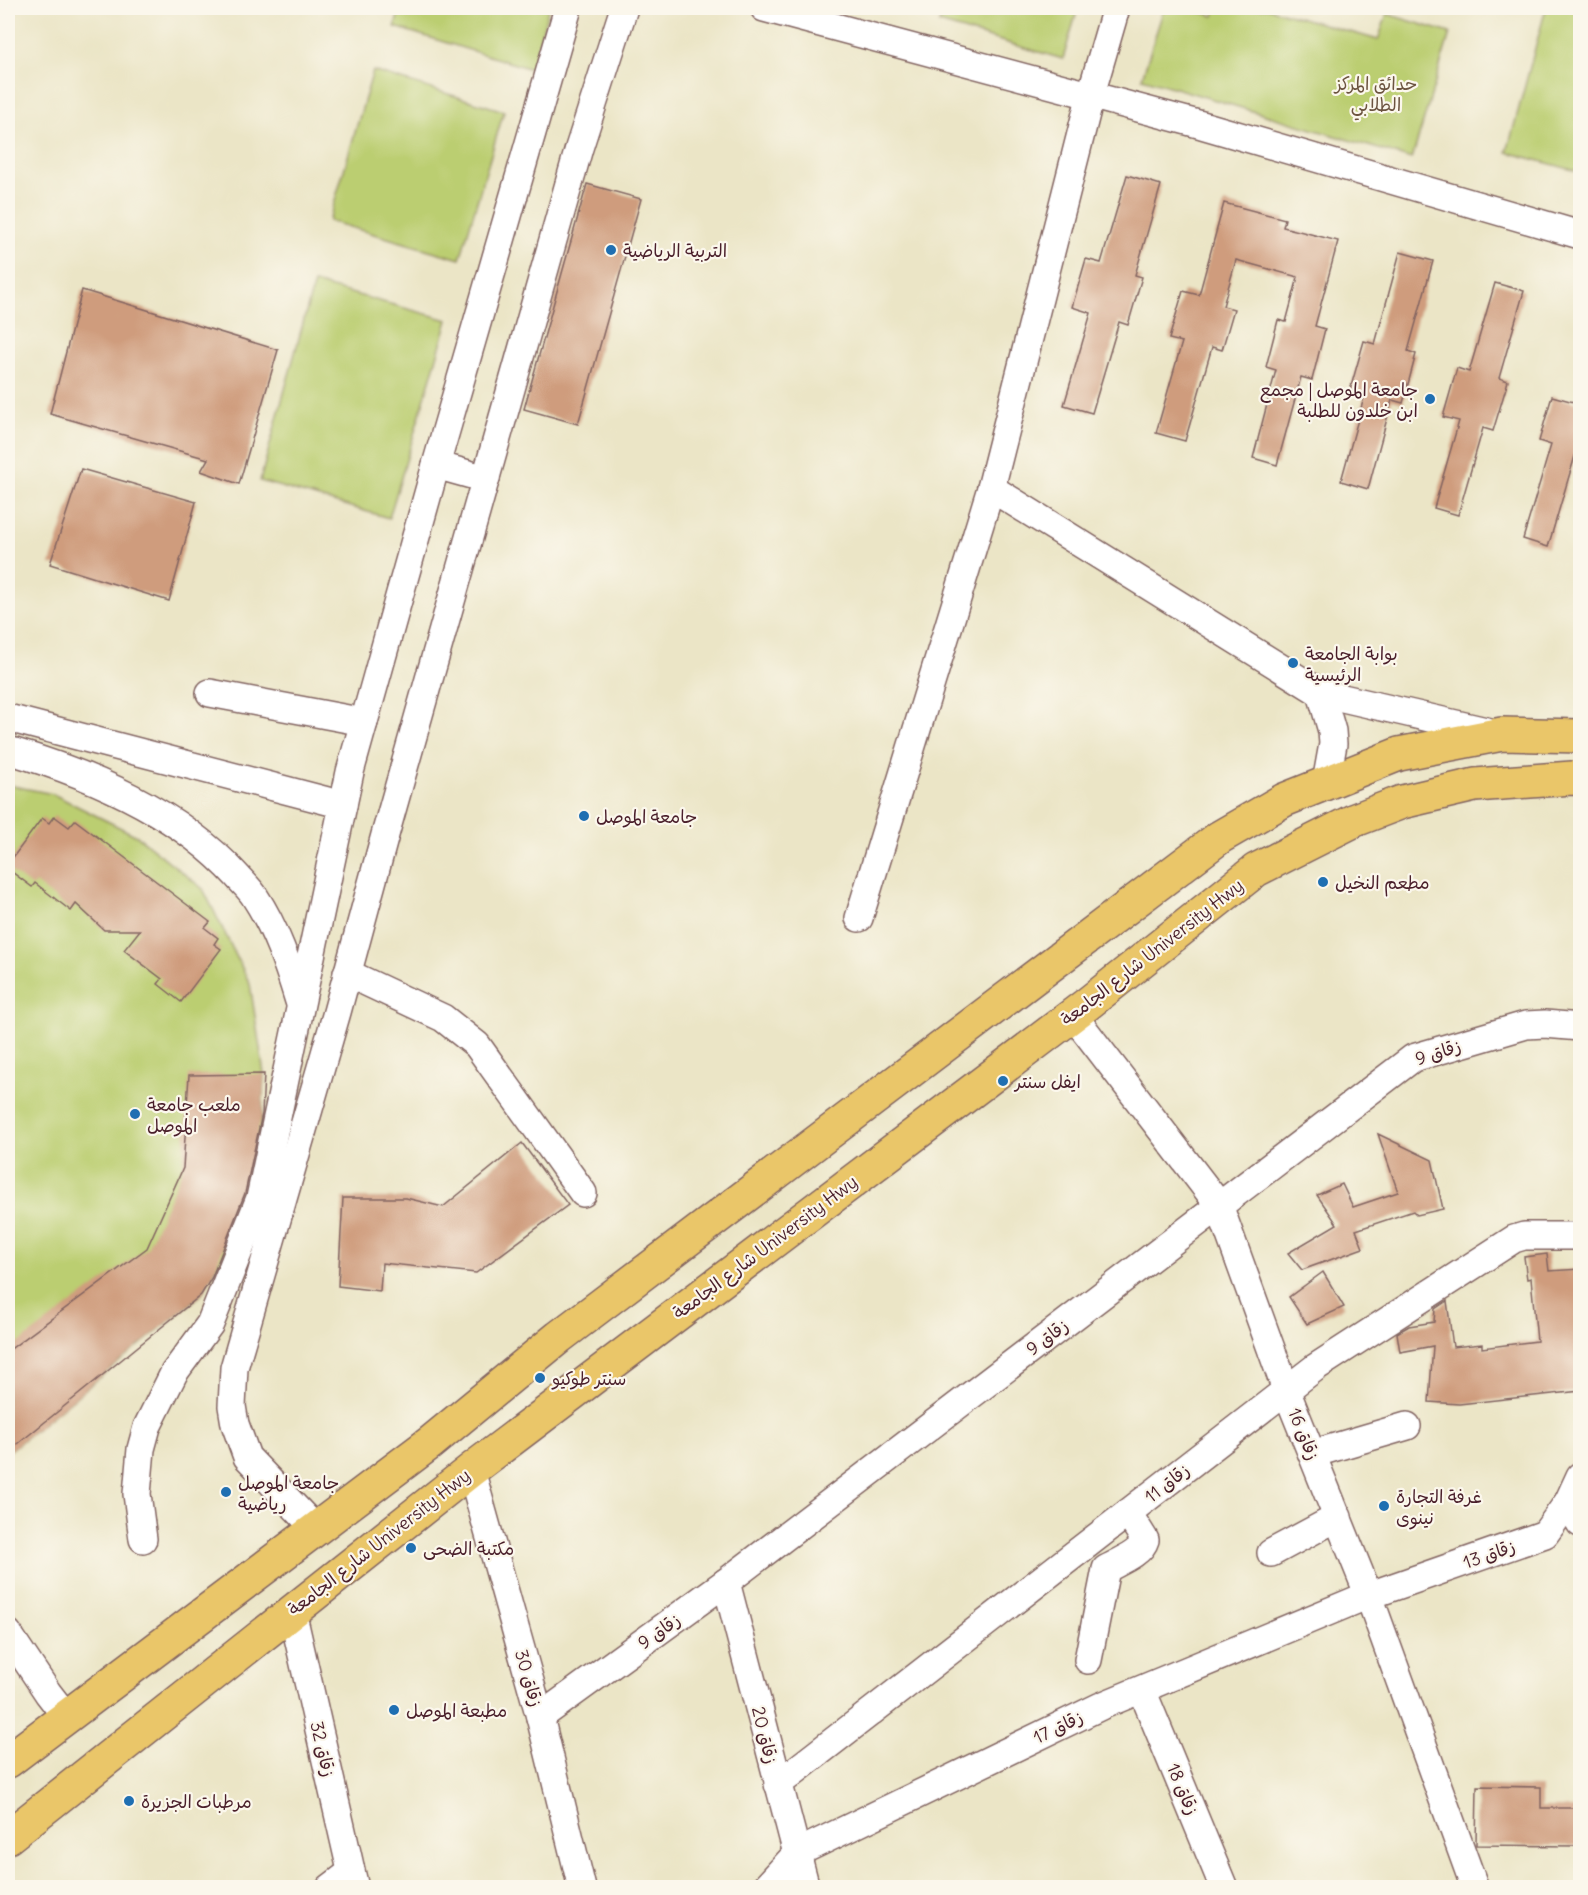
<svg xmlns="http://www.w3.org/2000/svg" width="1588" height="1895" viewBox="0 0 1588 1895" font-family="Delius,'Playpen Sans Arabic',sans-serif">
<style>
.green{fill:#bbce71;stroke:#82764e;stroke-width:1.5}
.building{fill:#cf9c7d}
.lines{fill:none;stroke-linecap:round;stroke-linejoin:round}
.minor-casing{stroke:#826461;stroke-width:30}
.major-casing{stroke:#826461;stroke-width:36}
.minor{stroke:#fff;stroke-width:27}
.major{stroke:#eac669;stroke-width:33}
.poi-dot{fill:#1f6fb2;stroke:#fbf7ec;stroke-width:2}
.labels{text-anchor:middle;dominant-baseline:central;stroke-width:4.5;stroke-linejoin:round;paint-order:stroke}
.park-label{font-size:18px;fill:#6c5440;stroke:#fbf7ec}
.poi-label{font-size:18px;fill:#4a1f2b;stroke:#fbf7ec;text-anchor:start}
.street-label{font-size:18px;fill:#4a1f2b;stroke:#fbf7ec}
</style>
<rect width="100%" height="100%" fill="#fbf7ec"/>
<filter id="ink" filterUnits="userSpaceOnUse"><feTurbulence type="fractalNoise" baseFrequency=".0167" numOctaves="2"/><feDisplacementMap in="SourceGraphic" scale="12" xChannelSelector="R" yChannelSelector="G"/><feConvolveMatrix kernelMatrix="1 2 1 2 8 2 1 2 1" color-interpolation-filters="sRGB"/></filter>
<filter id="wash" filterUnits="userSpaceOnUse"><feTurbulence type="fractalNoise" baseFrequency=".008" numOctaves="4" result="noise"/><feDisplacementMap in="SourceGraphic" scale="24" xChannelSelector="R" yChannelSelector="G"/><feGaussianBlur stdDeviation="1.35" result="paint"/><feColorMatrix in="noise" values="0 0 0 0 0 0 0 0 0 0 0 0 0 0 0 0 0 1.4 0 .05"/><feComposite in="paint" operator="in"/></filter>
<g filter="url(#wash)">
<rect width="100%" height="100%" fill="#ebe5c6"/>
<g class="green">
<path d="M400,8H549L531,69L395,27Z"/>
<path d="M943,8H1078L1063,59L939,23Z"/>
<path d="M1164,8H1187L1214,16L1216,8H1268L1378,40L1387,14L1450,33L1412,159L1142,78Z"/>
<path d="M1546,8H1566L1580,12V172L1507,152Z"/>
<path d="M373,71L504,111L460,259L329,221Z"/>
<path d="M314,283L448,320L389,518L260,481Z"/>
<path d="M8,785L53,794L137,836L203,889L250,984L264,1074L260,1154L233,1240L201,1295L8,1452Z"/>
</g>
<g id="blocks">
<g class="building">
<path d="M1127,175L1161,185L1135,275L1142,277L1128,325L1119,322L1092,413L1064,405L1091,313L1072,307L1086,259L1101,263Z"/>
<path d="M587,184L641,199L578,424L524,409Z"/>
<path d="M1224,203L1285,219L1283,227L1338,241L1315,326L1325,329L1312,380L1301,377L1277,465L1253,458L1276,370L1266,367L1278,320L1286,322L1298,277L1236,260L1223,306L1234,309L1222,350L1212,347L1185,441L1156,433L1182,342L1169,339L1183,291L1199,295Z"/>
<path d="M1400,252L1433,261L1408,351L1416,354L1403,403L1392,400L1368,489L1341,481L1365,394L1350,390L1364,341L1375,344Z"/>
<path d="M1495,283L1524,291L1499,378L1508,381L1493,431L1483,428L1458,515L1434,508L1459,421L1443,417L1457,368L1469,372Z"/>
<path d="M82,290L278,350L239,484L201,471L208,459L50,414Z"/>
<path d="M1552,396L1581,404V458L1575,456L1548,547L1523,539L1551,445L1539,441Z"/>
<path d="M81,469L196,502L169,601L50,564Z"/>
<path d="M54,816L69,827L75,820L210,922L205,928L218,938L214,944L221,949L181,1002L158,984L162,979L124,950L140,930H104L76,904L71,911L35,883L32,887L8,869V864L42,818L49,823Z"/>
<path d="M264,1074L262,1114L245,1193L212,1277L201,1295L8,1452V1351L147,1248L183,1168L189,1075Z"/>
<path d="M1378,1134L1432,1160L1443,1209L1417,1215L1413,1211L1356,1230L1363,1248L1302,1270L1288,1253L1337,1224L1317,1195L1342,1184L1353,1207L1398,1192Z"/>
<path d="M522,1143L568,1205L476,1273L382,1263L380,1291L338,1286L343,1198H406L443,1207Z"/>
<path d="M1547,1254L1549,1271L1581,1269V1391L1459,1404L1429,1402L1433,1346L1400,1352L1397,1333L1409,1326L1434,1322L1435,1309L1447,1301L1453,1347L1482,1344V1348L1537,1341L1531,1278L1527,1279L1524,1257Z"/>
<path d="M1323,1272L1344,1307L1307,1324L1289,1297Z"/>
<path d="M1477,1786L1541,1787V1808H1581V1846L1476,1845Z"/>
</g>
</g>
</g>
<g filter="url(#ink)">
<use href="#blocks" fill-opacity="0" stroke="#826461" stroke-width="1.5"/>
<g class="lines">
<g class="minor-casing">
<g id="minor">
<path d="M764,8L1202,125L1580,235"/>
<path d="M436,465L486,479"/>
<path d="M991,488L1321,693L1495,733"/>
<path d="M210,693L364,722"/>
<path d="M1321,693L1332,731L1333,744L1326,783"/>
<path d="M8,718L343,805"/>
<path d="M8,750C90,774 178,811 237,876C243,883 250,889 255,897C276,929 288,965 299,1001"/>
<path d="M859,918L991,488L1091,94L1116,8"/>
<path d="M347,973L443,1018L477,1045L583,1193"/>
<path d="M1073,1015L1219,1205L1286,1390L1369,1596L1475,1888"/>
<path d="M1312,1454L1407,1426"/>
<path d="M471,1470L540,1717L582,1888"/>
<path d="M1568,1502L1580,1523"/>
<path d="M316,1529L247,1457L235,1424L232,1406L234,1368L337,1012L385,835L579,148L624,8"/>
<path d="M143,1539L137,1494L141,1449L147,1427L174,1373L210,1324L260,1198L350,772L436,465L568,8"/>
<path d="M1271,1553L1338,1517"/>
<path d="M726,1582L806,1888"/>
<path d="M292,1611L355,1888"/>
<path d="M8,1633L48,1693L65,1715"/>
<path d="M1088,1660L1106,1569C1118,1562 1141,1554 1145,1540L1128,1513"/>
<path d="M1142,1690L1224,1888"/>
<path d="M540,1717L726,1582L1413,1058L1526,1025L1545,1024L1580,1027"/>
<path d="M778,1784L1316,1367L1514,1239L1524,1236H1580"/>
<path d="M330,1888L351,1872"/>
<path d="M765,1888L797,1853L1101,1706L1359,1599L1545,1534L1568,1502L1580,1476"/>
</g>
</g>
<g class="major-casing">
<g id="major">
<path d="M8,1761L430,1443L559,1337L1220,837L1284,800L1399,754L1502,734L1580,736"/>
<path d="M8,1837L471,1470L1086,1005L1256,870L1355,820L1402,802L1475,785L1572,778L1580,779"/>
</g>
</g>
<use href="#minor" class="minor"/>
<use href="#major" class="major"/>
</g>
</g>
<g class="poi-dot">
<circle cx="611" cy="250" r="6"/>
<circle cx="1430" cy="399" r="6"/>
<circle cx="1293" cy="663" r="6"/>
<circle cx="584" cy="816" r="6"/>
<circle cx="1323" cy="882" r="6"/>
<circle cx="1003" cy="1081" r="6"/>
<circle cx="135" cy="1114" r="6"/>
<circle cx="540" cy="1378" r="6"/>
<circle cx="226" cy="1492" r="6"/>
<circle cx="1384" cy="1506" r="6"/>
<circle cx="411" cy="1548" r="6"/>
<circle cx="394" cy="1710" r="6"/>
<circle cx="129" cy="1801" r="6"/>
</g>
<g class="labels">
<g class="park-label">
<text x="1376" y="83">حدائق المركز<tspan x="1376" dy="21">الطلابي</tspan></text>
</g>
<g class="poi-label">
<text x="623" y="250">التربية الرياضية</text>
<text x="1418" y="389" text-anchor="end">جامعة الموصل | مجمع<tspan x="1418" dy="21">ابن خلدون للطلبة</tspan></text>
<text x="1305" y="653">بوابة الجامعة<tspan x="1305" dy="21">الرئيسية</tspan></text>
<text x="596" y="816">جامعة الموصل</text>
<text x="1335" y="882">مطعم النخيل</text>
<text x="1015" y="1081">ايفل سنتر</text>
<text x="147" y="1104">ملعب جامعة<tspan x="147" dy="21">الموصل</tspan></text>
<text x="552" y="1378">سنتر طوكيو</text>
<text x="238" y="1482">جامعة الموصل<tspan x="238" dy="21">رياضية</tspan></text>
<text x="1396" y="1496">غرفة التجارة<tspan x="1396" dy="21">نينوى</tspan></text>
<text x="423" y="1548">مكتبة الضحى</text>
<text x="406" y="1710">مطبعة الموصل</text>
<text x="141" y="1801">مرطبات الجزيرة</text>
</g>
<g class="street-label">
<text transform="translate(1152 952) rotate(-38)">شارع الجامعة University Hwy</text>
<text transform="translate(1438 1052) rotate(-18)">زقاق 9</text>
<text transform="translate(765 1247) rotate(-37)">شارع الجامعة University Hwy</text>
<text transform="translate(1047 1337) rotate(-37)">زقاق 9</text>
<text transform="translate(1304 1434) rotate(68)">زقاق 16</text>
<text transform="translate(1167 1483) rotate(-38)">زقاق 11</text>
<text transform="translate(379 1542) rotate(-38)">شارع الجامعة University Hwy</text>
<text transform="translate(1489 1554) rotate(-19)">زقاق 13</text>
<text transform="translate(659 1631) rotate(-36)">زقاق 9</text>
<text transform="translate(529 1678) rotate(74)">زقاق 30</text>
<text transform="translate(1058 1727) rotate(-26)">زقاق 17</text>
<text transform="translate(765 1735) rotate(76)">زقاق 20</text>
<text transform="translate(323 1749) rotate(77)">زقاق 32</text>
<text transform="translate(1183 1789) rotate(67)">زقاق 18</text>
</g>
</g>
<rect width="1588" height="1895" fill="none" stroke="#fbf7ec" stroke-width="30"/>
</svg>
